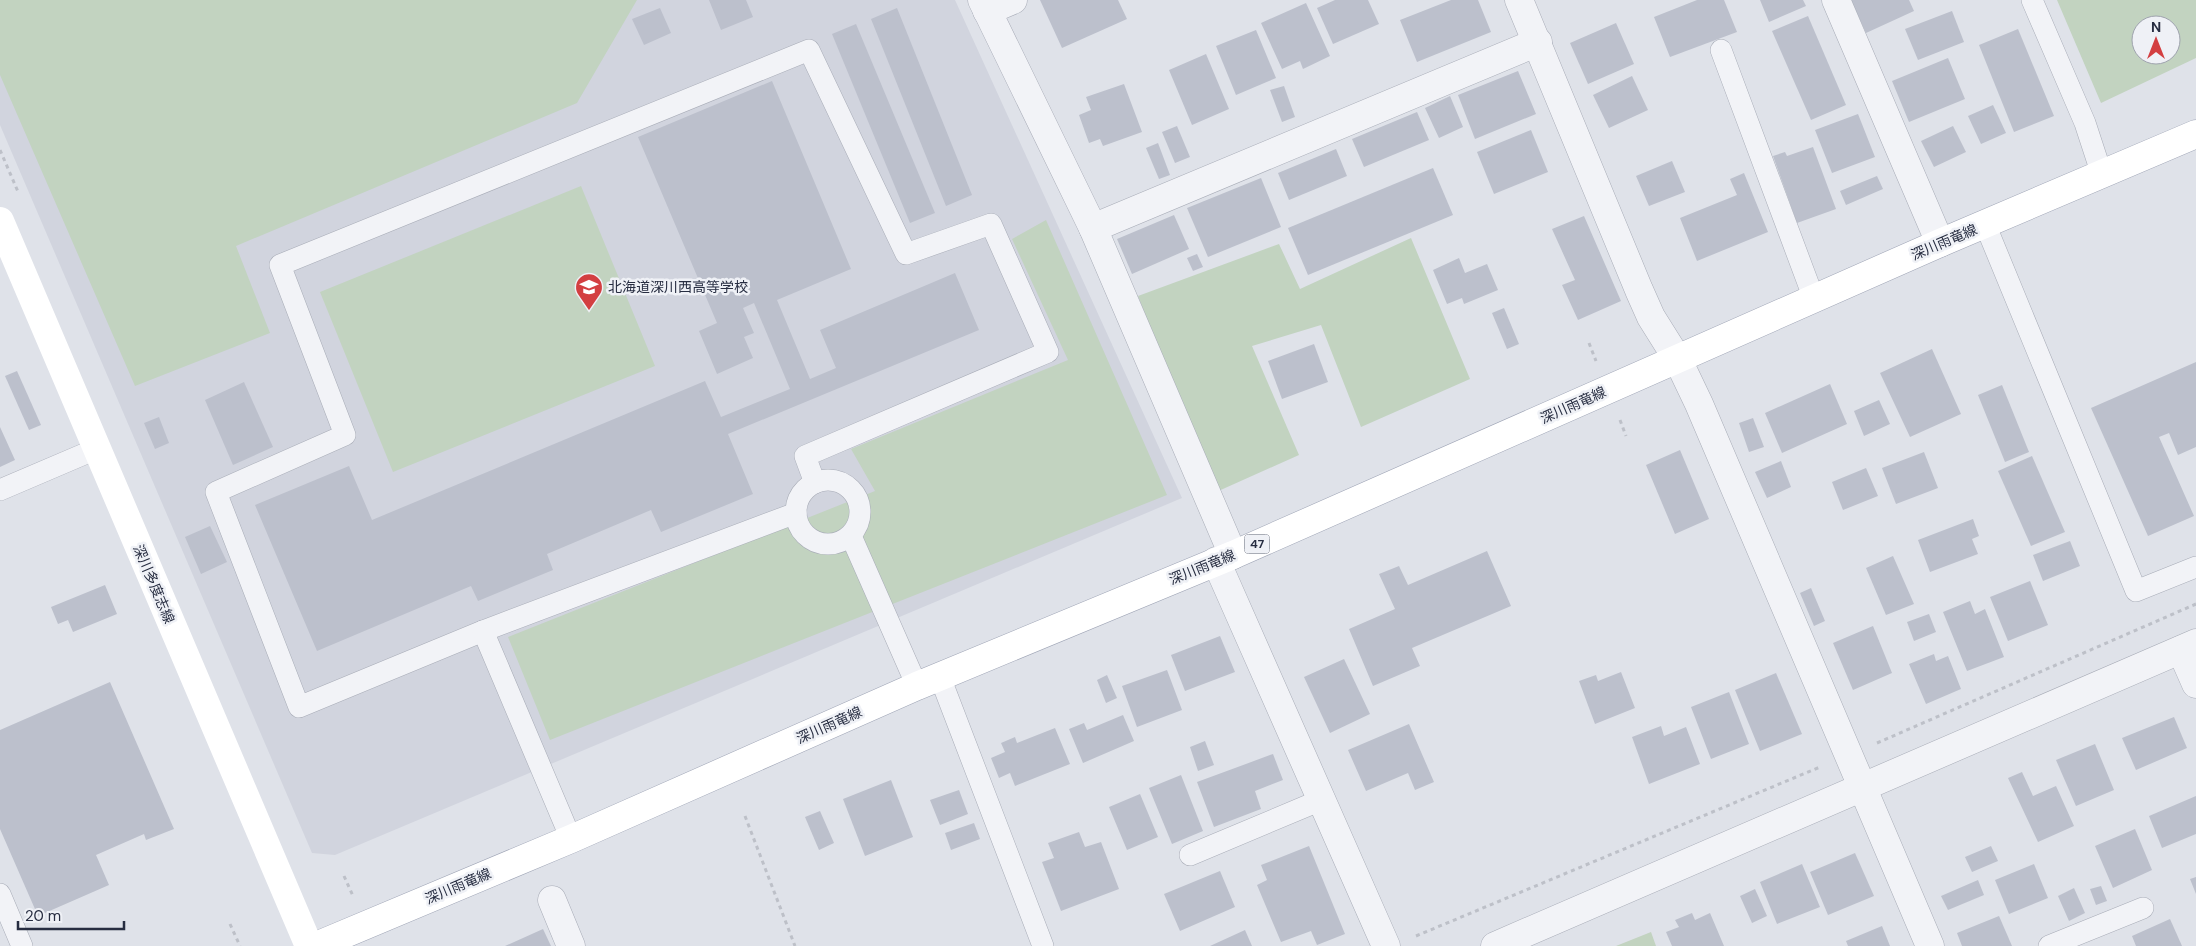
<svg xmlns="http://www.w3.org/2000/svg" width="2196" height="946" viewBox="0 0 2196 946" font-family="'DM Sans','Noto Sans JP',sans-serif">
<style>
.built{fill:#d1d4de}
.green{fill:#c2d3c0;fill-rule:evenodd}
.building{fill:#bcc0cc}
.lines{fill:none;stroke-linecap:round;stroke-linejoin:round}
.service-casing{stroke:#a8acb7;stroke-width:22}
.minor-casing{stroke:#a8acb7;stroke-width:29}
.tertiary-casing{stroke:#a8acb7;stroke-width:29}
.primary-casing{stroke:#9ea4b5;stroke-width:29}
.path{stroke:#bdc0c8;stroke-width:3;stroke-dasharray:4 4;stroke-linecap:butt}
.service{stroke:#f2f3f7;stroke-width:21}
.minor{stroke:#f2f3f7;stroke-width:28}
.tertiary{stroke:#f2f3f7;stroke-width:28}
.secondary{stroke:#fff;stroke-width:28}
.primary{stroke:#fff;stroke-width:28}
.labels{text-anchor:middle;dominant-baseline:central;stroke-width:5;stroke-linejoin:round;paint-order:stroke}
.shield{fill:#eff1f6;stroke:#636877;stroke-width:1}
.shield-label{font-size:12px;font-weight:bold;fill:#272d41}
.street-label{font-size:14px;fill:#272d41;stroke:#eff1f6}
.poi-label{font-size:14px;fill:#272d41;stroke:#eff1f6;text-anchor:start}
</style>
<rect width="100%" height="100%" fill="#dfe2e9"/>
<path class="built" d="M0,0H955L1182,498L335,855L312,853L0,125Z"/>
<g class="green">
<path d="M0,0H637L577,103L236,246L270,333L135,386L0,75Z"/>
<path d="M2057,0H2196V58L2101,103ZM2141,25H2171V55H2141Z"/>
<path d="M581,186L655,366L393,472L320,292Z"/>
<path d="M1046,220L1167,495L550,740L508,637L875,491L851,449L1068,360L1012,239Z"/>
<path d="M1411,238L1470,379L1361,427L1321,325L1252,346L1299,455L1214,493L1138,296L1279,244L1300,289Z"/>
<path d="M1651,932L1656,946H1616Z"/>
</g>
<g class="building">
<path d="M709,0H746L753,17L721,30Z"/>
<path d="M1040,0H1118L1127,19L1062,48Z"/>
<path d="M1335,0H1368L1379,24L1333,44L1317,8Z"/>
<path d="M1451,0H1478L1491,32L1417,62L1400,20Z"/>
<path d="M1697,0H1724L1737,32L1670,57L1654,17Z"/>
<path d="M1760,0H1803L1806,6L1769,22Z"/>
<path d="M1851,0H1909L1914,11L1866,33Z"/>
<path d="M1306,3L1330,56L1303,69L1300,61L1282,69L1261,23Z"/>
<path d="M660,8L671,33L644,45L632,19Z"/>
<path d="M897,8L972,195L946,206L871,19Z"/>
<path d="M1952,11L1964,42L1918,60L1905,29Z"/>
<path d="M1808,16L1846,105L1811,120L1772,31Z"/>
<path d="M1616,23L1634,64L1588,84L1570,43Z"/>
<path d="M856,24L935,213L910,223L832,34Z"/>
<path d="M2018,29L2054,116L2014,132L1979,45Z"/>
<path d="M1256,30L1276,78L1236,95L1216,46Z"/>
<path d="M1206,54L1229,109L1192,125L1169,70Z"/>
<path d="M1948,58L1965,99L1909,122L1892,81Z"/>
<path d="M1518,71L1536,114L1475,139L1458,95Z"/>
<path d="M1632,76L1648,110L1609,128L1593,95Z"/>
<path d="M772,81L851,269L777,300L810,379L836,368L820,330L955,273L979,330L728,434L753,494L661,532L651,510L547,554L553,570L478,601L471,586L317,651L255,505L349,466L372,520L705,381L721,417L790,389L754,303L743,308L754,333L744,337L753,358L717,374L699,331L717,323L638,137Z"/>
<path d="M1124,84L1142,132L1103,146L1100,139L1089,143L1079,115L1091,110L1086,97Z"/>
<path d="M1284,86L1295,117L1282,122L1270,90Z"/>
<path d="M1450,96L1463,127L1439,138L1425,108Z"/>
<path d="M1993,105L2006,133L1981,144L1968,116Z"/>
<path d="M1417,112L1429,140L1364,167L1352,139Z"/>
<path d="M1858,114L1875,157L1832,173L1815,130Z"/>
<path d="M1177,126L1190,157L1175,163L1162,132Z"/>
<path d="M1953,126L1966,152L1934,167L1921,141Z"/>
<path d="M1531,130L1548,172L1494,194L1477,152Z"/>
<path d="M1158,143L1170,175L1159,179L1146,148Z"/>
<path d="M1813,147L1836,209L1797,223L1773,156L1785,152L1787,156Z"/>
<path d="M1336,149L1347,176L1289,200L1278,173Z"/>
<path d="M1672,161L1685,192L1649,206L1636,176Z"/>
<path d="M1433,168L1453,215L1308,275L1288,228Z"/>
<path d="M1744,173L1768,232L1697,261L1680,218L1737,195L1730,179Z"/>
<path d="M1877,176L1883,189L1846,205L1840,191Z"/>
<path d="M1261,178L1281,227L1208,257L1187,208Z"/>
<path d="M1174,215L1189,249L1132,274L1117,239Z"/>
<path d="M1584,216L1621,301L1578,320L1562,285L1575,280L1552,229Z"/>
<path d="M1197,254L1203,267L1193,271L1187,258Z"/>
<path d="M1459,258L1465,273L1487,264L1498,290L1464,304L1462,298L1447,304L1433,270Z"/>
<path d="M1504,308L1519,344L1507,349L1492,313Z"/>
<path d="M1314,344L1328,382L1282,399L1268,361Z"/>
<path d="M1932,349L1961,414L1910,437L1880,373Z"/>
<path d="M2196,362V447L2178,455L2169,433L2159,437L2194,516L2148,536L2091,408Z"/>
<path d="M17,371L41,425L29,430L5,376Z"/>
<path d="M244,382L273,447L233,465L205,400Z"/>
<path d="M1830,384L1847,424L1782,453L1765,413Z"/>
<path d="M2002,385L2029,452L2005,462L1978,395Z"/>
<path d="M1879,400L1890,424L1864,436L1854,411Z"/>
<path d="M159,417L169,443L155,449L144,423Z"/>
<path d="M1753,418L1764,447L1749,452L1739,423Z"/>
<path d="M0,427L15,460L0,467Z"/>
<path d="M1680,450L1709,519L1675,534L1646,465Z"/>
<path d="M1924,452L1938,488L1896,504L1882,468Z"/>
<path d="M2032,456L2065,532L2031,546L1998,471Z"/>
<path d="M1781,461L1791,487L1767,498L1755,472Z"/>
<path d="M1866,468L1878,496L1843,510L1832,482Z"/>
<path d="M1973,519L1979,536L1972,539L1978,554L1930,572L1918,540Z"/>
<path d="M210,526L227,562L201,574L185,537Z"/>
<path d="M2070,541L2080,566L2043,581L2033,555Z"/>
<path d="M1487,551L1511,606L1412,648L1420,666L1373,686L1349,629L1395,609L1379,574L1399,566L1408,585Z"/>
<path d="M1893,556L1914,604L1886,615L1866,568Z"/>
<path d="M2030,581L2048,625L2008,641L1990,597Z"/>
<path d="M105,585L117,614L73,632L68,620L58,624L51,607Z"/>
<path d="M1811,588L1825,621L1814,626L1800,593Z"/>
<path d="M1970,601L1975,614L1985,609L2004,657L1967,671L1943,612Z"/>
<path d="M1929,614L1936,632L1914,641L1907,622Z"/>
<path d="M1873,626L1892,673L1853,690L1833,643Z"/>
<path d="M1220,636L1235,672L1185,691L1171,655Z"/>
<path d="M1934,654L1936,661L1948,656L1961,689L1926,704L1909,664Z"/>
<path d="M1344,659L1370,714L1330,733L1304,677Z"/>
<path d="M1167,670L1182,710L1137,727L1122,686Z"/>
<path d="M1621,672L1635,708L1595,724L1579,681L1596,675L1598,681Z"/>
<path d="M1776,673L1802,734L1760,751L1735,690Z"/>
<path d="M1107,675L1117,698L1106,703L1097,680Z"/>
<path d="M110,682L174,829L146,840L144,834L96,855L109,885L38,916L0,829V730Z"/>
<path d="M1729,692L1749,744L1711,759L1691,707Z"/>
<path d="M1123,715L1134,741L1083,763L1069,729L1084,723L1087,730Z"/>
<path d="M2174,717L2187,748L2136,770L2122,738Z"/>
<path d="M1409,724L1434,782L1415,790L1408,773L1366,791L1348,750Z"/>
<path d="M1661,726L1664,736L1686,727L1700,764L1649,784L1632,737Z"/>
<path d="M1055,728L1070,764L1015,786L1010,773L999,778L991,758L1005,752L1001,743L1015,737L1017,743Z"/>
<path d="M1205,741L1214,765L1198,771L1190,747Z"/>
<path d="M2095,744L2114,790L2076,806L2056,760Z"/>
<path d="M1273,754L1283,780L1255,791L1261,809L1214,827L1197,782Z"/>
<path d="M2022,772L2033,796L2056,786L2074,826L2038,842L2008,778Z"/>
<path d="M1181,775L1203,831L1172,844L1149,788Z"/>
<path d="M891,780L913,837L865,856L843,799Z"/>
<path d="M959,790L968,814L940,825L930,800Z"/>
<path d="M1140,794L1158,837L1127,850L1109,807Z"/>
<path d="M2196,796V834L2162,848L2149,816Z"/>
<path d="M820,811L834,843L819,850L805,817Z"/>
<path d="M974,823L980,839L951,850L945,833Z"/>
<path d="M2135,829L2152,870L2113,888L2095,846Z"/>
<path d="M1079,832L1085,847L1101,842L1119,889L1061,911L1042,862L1054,858L1048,843Z"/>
<path d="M1309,846L1345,934L1317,945L1311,931L1281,942L1257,885L1267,880L1261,865Z"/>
<path d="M1991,846L1998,861L1972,872L1965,857Z"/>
<path d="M1855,853L1874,896L1828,915L1810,872Z"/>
<path d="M1802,864L1820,907L1777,924L1760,882Z"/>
<path d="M2034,864L2048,898L2009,914L1995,880Z"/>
<path d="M1220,871L1235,907L1180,931L1164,894Z"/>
<path d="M2196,877V894L2190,879Z"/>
<path d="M1978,880L1984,895L1948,910L1941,896Z"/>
<path d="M2101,886L2107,901L2096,905L2090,889Z"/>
<path d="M2074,888L2085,913L2069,921L2058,896Z"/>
<path d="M1755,889L1767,916L1752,923L1740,896Z"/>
<path d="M1692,913L1695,920L1710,913L1724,946H1672L1666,932L1679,927L1675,920Z"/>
<path d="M1999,916L2012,946H1962L1957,933Z"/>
<path d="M2170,919L2182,946H2136L2132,936Z"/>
<path d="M1882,926L1890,946H1848L1846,941Z"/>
<path d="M543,929L551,946H505Z"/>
<path d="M1245,930L1252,946H1210Z"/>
</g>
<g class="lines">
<g class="service-casing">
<g id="service">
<path d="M2032,0L2085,123L2102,175"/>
<path d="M1721,50L1814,299"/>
<path d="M1985,224L2136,591L2196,567"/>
<circle cx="828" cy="512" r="32"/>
<path d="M0,490L96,449"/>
<path d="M851,536L917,686"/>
<path d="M483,631L299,707L216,492L345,435L280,265L809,50L906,254L991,224L1048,352L805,456L815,483"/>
<path d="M940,677L1043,946"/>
<path d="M571,839L483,631L796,513"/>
<path d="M1190,855L1321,800"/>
<path d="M0,894L22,946"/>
<path d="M2049,946L2143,908"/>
</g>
</g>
<g class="minor-casing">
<g id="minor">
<path d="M982,0L1093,228L1233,555"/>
<path d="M1519,0L1639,290L1651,317L1678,360L1699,404L1930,946"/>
<path d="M1836,0L1940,243"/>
<path d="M987,11L1013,0"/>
<path d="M1093,228L1538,42"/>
<path d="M1216,561L1386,946"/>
<path d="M2181,650L2196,684"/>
<path d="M552,900L571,946"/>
</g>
</g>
<g class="tertiary-casing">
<path id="tertiary" d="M1495,946L2196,643"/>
</g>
<g class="primary-casing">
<path id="primary" d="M316,946L571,839L917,686L1233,555L1940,243L2196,134"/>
</g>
<g class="path">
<path d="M0,150L19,194"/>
<path d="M1589,343L1596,361"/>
<path d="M1620,420L1626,436"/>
<path d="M1877,743L2196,604"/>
<path d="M745,816L795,946"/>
<path d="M344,876L353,896"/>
<path d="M230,924L240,946"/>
<path d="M1416,936L1820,767"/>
</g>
<use href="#service" class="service"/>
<use href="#minor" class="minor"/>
<use href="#tertiary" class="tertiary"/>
<path class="secondary" d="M0,221L309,946"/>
<use href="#primary" class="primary"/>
</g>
<defs>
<g id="school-pin" transform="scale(1.4375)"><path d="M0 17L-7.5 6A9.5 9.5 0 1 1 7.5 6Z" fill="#d33f41" stroke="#eff1f6"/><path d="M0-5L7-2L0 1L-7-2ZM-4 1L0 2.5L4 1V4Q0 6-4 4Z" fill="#fff"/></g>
</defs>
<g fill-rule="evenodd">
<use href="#school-pin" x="589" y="287"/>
</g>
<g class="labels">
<rect class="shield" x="1244.5" y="534.5" width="25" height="19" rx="4"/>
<g class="shield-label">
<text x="1257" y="544">47</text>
</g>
<g class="street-label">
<text transform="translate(1944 242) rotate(-23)">深川雨竜線</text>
<text transform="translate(1573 405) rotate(-24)">深川雨竜線</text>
<text transform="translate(1202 567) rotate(-22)">深川雨竜線</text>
<text transform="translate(154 584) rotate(67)">深川多度志線</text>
<text transform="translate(829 725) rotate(-24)">深川雨竜線</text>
<text transform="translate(458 886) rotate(-23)">深川雨竜線</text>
</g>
<g class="poi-label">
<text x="608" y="287">北海道深川西高等学校</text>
</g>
</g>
<g transform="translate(2156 40)"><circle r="24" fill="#eff1f6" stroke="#9fa3ae"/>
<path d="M0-4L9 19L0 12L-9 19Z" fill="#d33f41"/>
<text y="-8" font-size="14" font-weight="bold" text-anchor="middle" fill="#272d41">N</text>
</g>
<path d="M18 921v8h106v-8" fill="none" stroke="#272d41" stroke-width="2.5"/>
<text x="25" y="921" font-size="15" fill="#272d41" stroke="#eff1f6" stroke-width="4" paint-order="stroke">20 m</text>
</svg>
